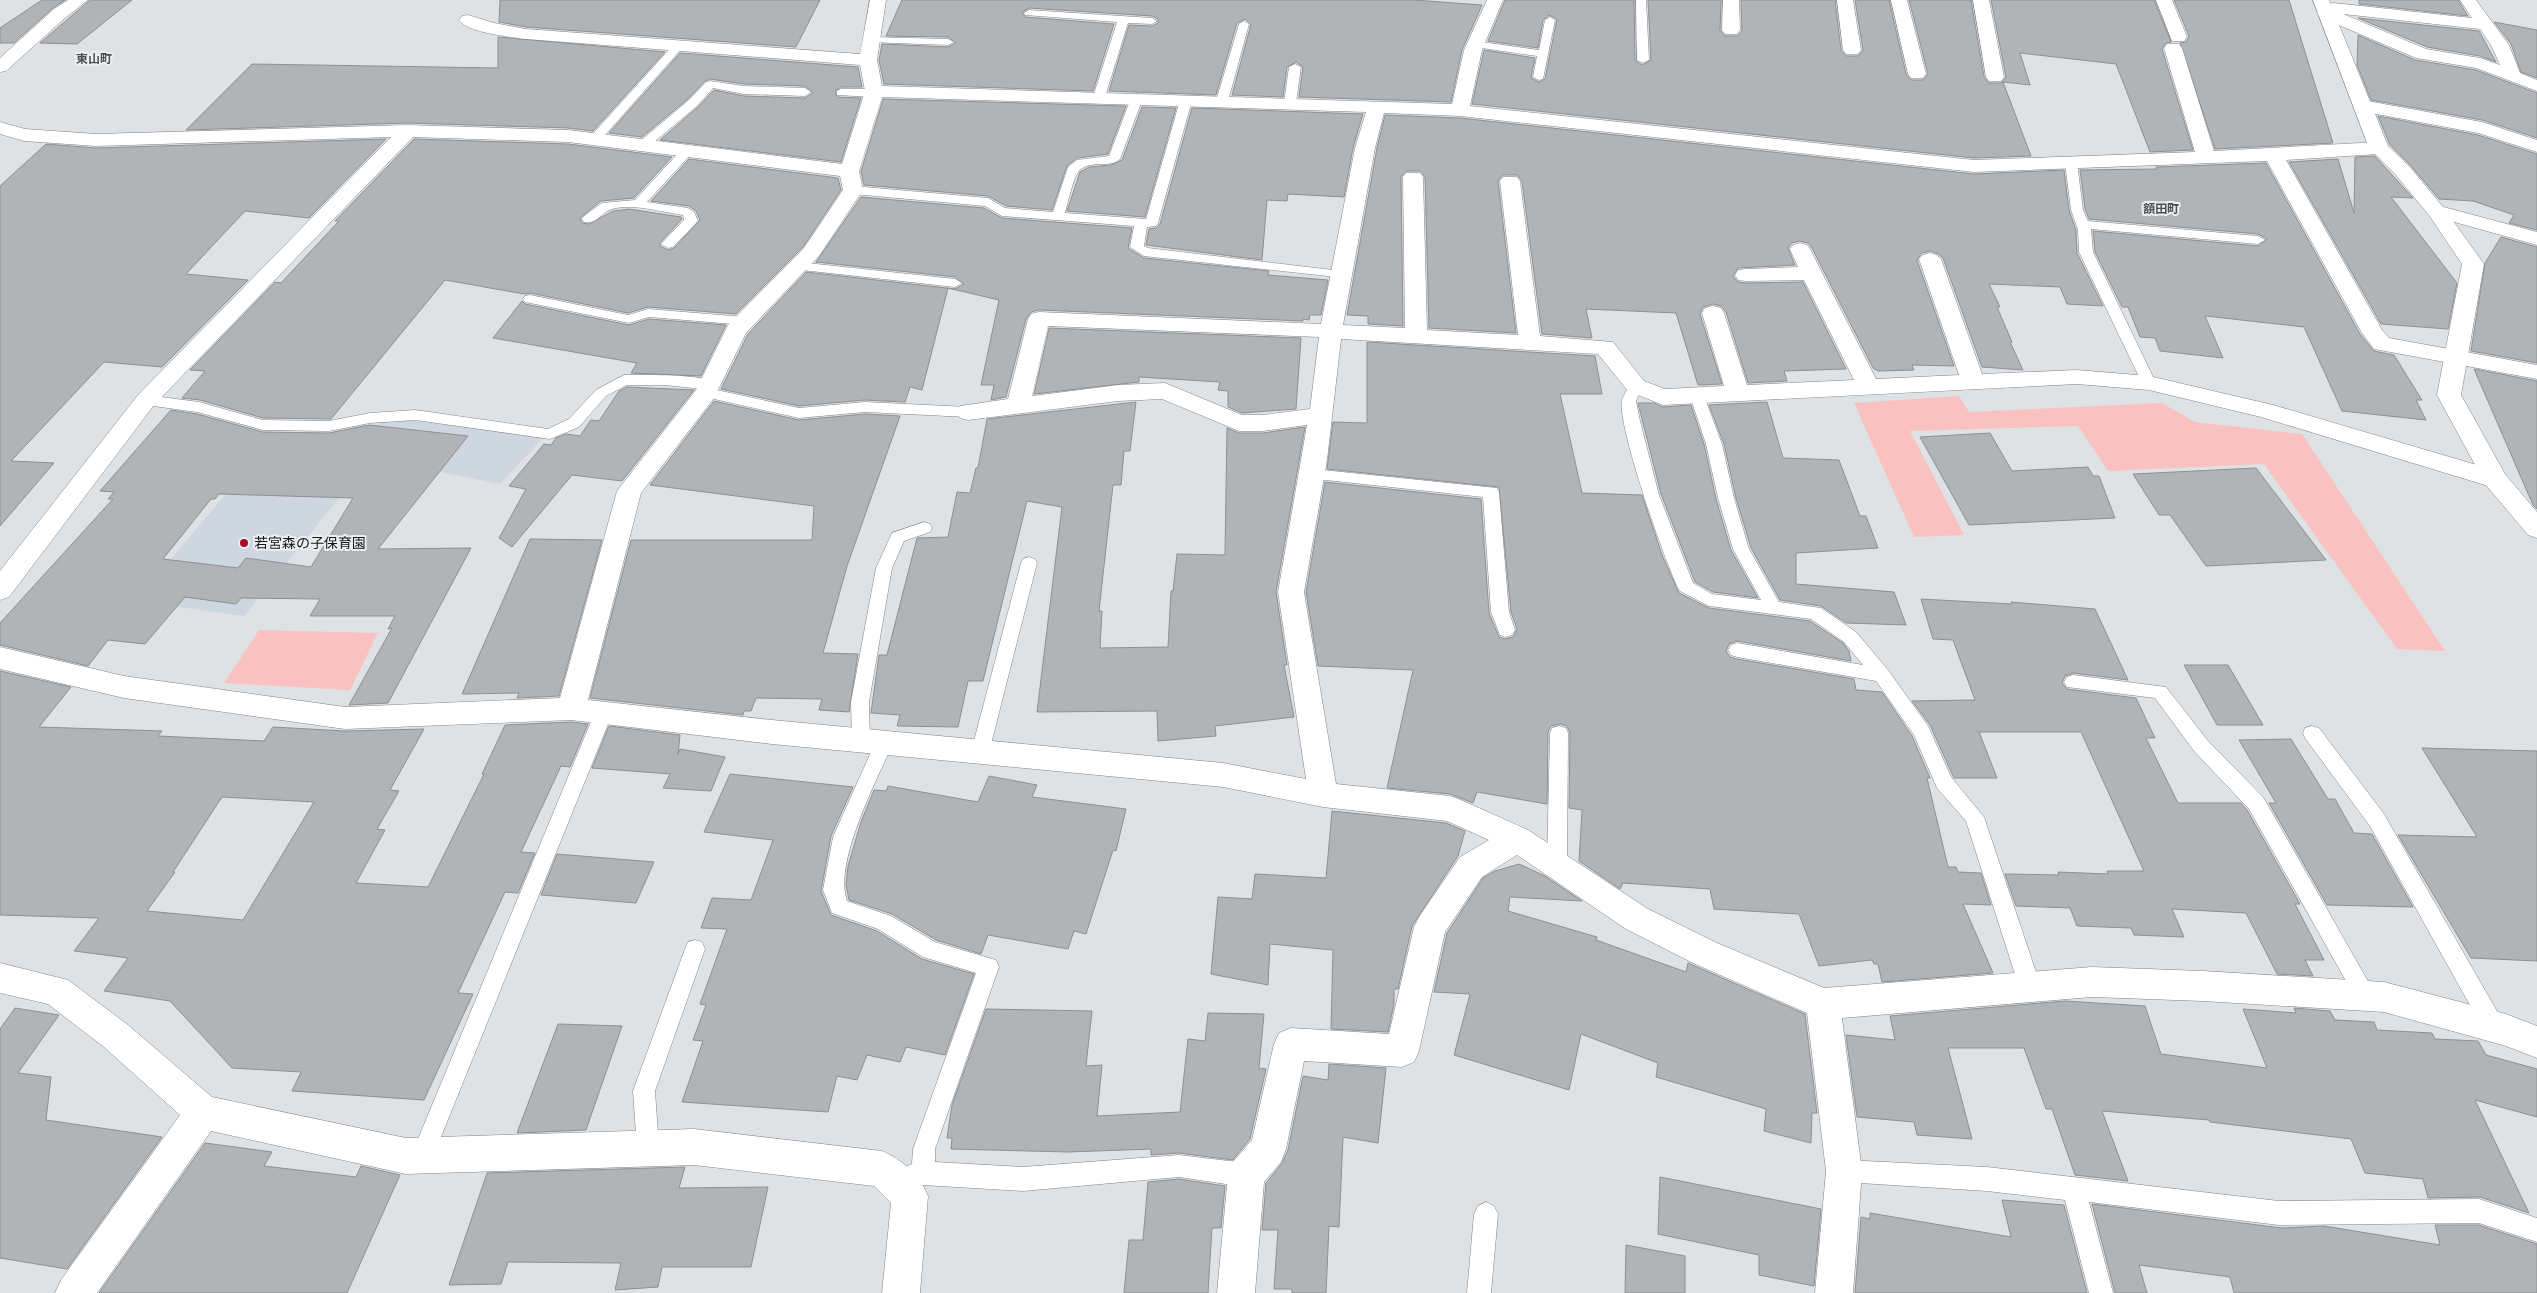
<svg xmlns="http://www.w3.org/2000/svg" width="2537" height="1293" viewBox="0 0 2537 1293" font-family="Cabin,'Noto Sans JP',sans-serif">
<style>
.built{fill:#ced6e0}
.green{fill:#f9c1c0}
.building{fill:#b1b4b7;stroke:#8d8f92;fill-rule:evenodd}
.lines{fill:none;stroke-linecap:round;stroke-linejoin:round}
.service-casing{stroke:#818386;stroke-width:1}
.minor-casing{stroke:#818386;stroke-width:1}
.tertiary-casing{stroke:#818386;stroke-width:1}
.service{fill:#fff;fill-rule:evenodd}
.minor{fill:#fff;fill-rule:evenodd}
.tertiary{fill:#fff;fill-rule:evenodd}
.poi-dot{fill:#a50b2c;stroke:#eceff3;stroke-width:2}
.labels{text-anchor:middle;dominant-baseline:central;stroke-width:4;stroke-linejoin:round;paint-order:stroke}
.far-neighbourhood-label{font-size:12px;font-weight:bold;fill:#4d5052;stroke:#eceff3}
.poi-label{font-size:14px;fill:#121314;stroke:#eceff3;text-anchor:start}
</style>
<rect width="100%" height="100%" fill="#dfe2e5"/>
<path class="built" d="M389,418L544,437L500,484L371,458L244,616L135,601L272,440L355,436Z"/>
<g class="green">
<path d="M1959,396L1969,412L2162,403L2195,422L2302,434L2445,651L2397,649L2264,464L2108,471L2078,426L1910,431L1964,535L1914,537L1854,403Z"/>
<path d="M259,630L378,633L350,690L224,683Z"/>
</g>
<g class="building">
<path d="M42,0H65L53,8L14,43H0V28Z"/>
<path d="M90,0H132L77,44L40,43Z"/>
<path d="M500,0H820L796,47L526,27L499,22Z"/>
<path d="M902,0H1414L1482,5L1462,50L1451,102L1299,97L1303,67L1296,62L1287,67L1283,97L1232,95L1251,24L1245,19L1237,23L1216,95L1109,91L1129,25L1152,26L1158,23V19L1152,16L1029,8L1022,12L1025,17L1114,24L1093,91L884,84L879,60L882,44L948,47L956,43L948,37L886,36Z"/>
<path d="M1505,0H1634L1635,60L1642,65L1651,60L1648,0H1721L1720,30L1725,36H1737L1742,31L1741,0H1835L1841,50L1846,56H1858L1863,50L1855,0H1889L1906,74L1911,80H1923L1928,74L1909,0H1971L1984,77L1989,83H2001L2006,77L1991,0H2154L2171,42L2166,43L2162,49L2193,150L2150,152L2116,64L2020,53L2030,85L2003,82L2031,156L1974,158L1472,104L1484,50L1535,58L1531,78L1539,82L1545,79L1557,19L1549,15L1543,20L1538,48L1488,41Z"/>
<path d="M2174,0H2289L2333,143L2215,149L2180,43L2186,42L2189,36Z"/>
<path d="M2359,0H2458L2468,16L2359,4Z"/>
<path d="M2358,18L2479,31L2496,62L2480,56L2427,47Z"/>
<path d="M2494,22L2537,30V78L2521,72L2511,44Z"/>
<path d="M2358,35L2415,60L2476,70L2537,93V138L2482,120L2371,100L2357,65Z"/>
<path d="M498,37L665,52L593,131L568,128L408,123L186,130L252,64L498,68Z"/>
<path d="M680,53L858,67L862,87H841L835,91L837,97L861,98L841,162L660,140L698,107L714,90L744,96L805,98L813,93L805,86L744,84L710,79L705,81L688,99L642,137L609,133Z"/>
<path d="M883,99L1126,106L1108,154L1077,158L1067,166L1052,210L1006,206L988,196L864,185L861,171Z"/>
<path d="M1142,107L1176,108L1145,217L1067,211L1080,172L1089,167L1111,165L1122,160Z"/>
<path d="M1192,108L1363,114L1353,148L1344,197L1288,194L1287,201L1267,200L1262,260L1146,245L1149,229L1156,228L1160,224Z"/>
<path d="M1385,115L1460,118L1974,174L2064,170L2069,210L2076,230L2077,253L2103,306L2067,304L2060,287L1989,284L2000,307H1997L2012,342H2010L2023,370L1982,367L1943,258L1938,254L1931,251L1922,253L1917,260L1954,366L1912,365L1914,370L1878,371L1873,368L1812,248L1808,243L1799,241L1792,243L1788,248L1795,265L1738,268L1733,276L1738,282L1746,283L1803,282L1846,369L1784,371L1787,381L1748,383L1726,312L1721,306L1713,304L1703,307L1700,314L1722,384L1698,385L1676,313L1586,309L1592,338L1542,334L1522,181L1517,175H1503L1498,181L1516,333L1429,328L1425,177L1420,171H1406L1401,177L1403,326L1368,324V316L1347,315L1377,148Z"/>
<path d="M2378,116L2478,135L2537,154V230L2509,223L2514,215L2473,201L2439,199L2410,165L2390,145Z"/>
<path d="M386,139L309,218L245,211L186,274L248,280L162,367L104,362L11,461L54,463L0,526V186L46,144L96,148Z"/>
<path d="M414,139L568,144L672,157L634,198L601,201L580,218L582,223L589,224L613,211L629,209L681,217L682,219L660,243V246L668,250L674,248L700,220L696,211L689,206L651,201L689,159L838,178L841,190L803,247L736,314L648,307L628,313L530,293L524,294L445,280L331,419L263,418L200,400L182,398L205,371L190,370L275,282L281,283L339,221H335Z"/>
<path d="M2375,156L2413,198L2391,197L2457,283L2448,329L2381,324L2289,162L2338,159L2354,213L2355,157Z"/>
<path d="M2266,163L2360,334L2374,351L2394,355L2422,400H2416L2426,420L2342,411L2304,327L2205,316L2223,358L2160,351L2155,338L2140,337L2128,307H2122L2095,252L2093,231L2258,246L2267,239L2258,234L2089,219L2085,209L2080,170L2157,169L2156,167Z"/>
<path d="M861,197L984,208L1002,218L1132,228L1128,248L1144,258L1269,271L1268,275L1328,280L1321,315H1310L1309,320L1303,319V321L1039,310L1031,312L1026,319L1006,397L991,400L994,385H981L999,300L948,288L922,390L910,387L905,402L865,400L799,406L721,389L748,334L806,272L955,289L964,284L955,277L816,262Z"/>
<path d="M2501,237L2537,247V363L2471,351L2485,263Z"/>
<path d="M522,301L525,304L629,325L649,319L726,325L701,376L631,373L637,363L493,338Z"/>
<path d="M1049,328L1301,338L1296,409L1242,413L1228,407V391L1218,390L1220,382L1139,377V382L1034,394Z"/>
<path d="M1367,342L1595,356L1602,394H1560L1582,493L1642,495L1662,555L1679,593L1709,608L1810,621L1843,643L1849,651L1851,661L1737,641L1729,644L1726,651L1730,657L1737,659L1854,679L1856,690L1882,692L1912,736L1930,778H1927L1948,867H1956L1958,872L1981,873L1991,905L1963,904L1993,973L1882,982L1878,964H1874L1872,960L1819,966L1799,914L1714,909L1710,889L1623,883L1620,889L1579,861L1582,810L1569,808L1570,733L1567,726L1560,724L1551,726L1548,732L1547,804L1477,792L1473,803L1450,794L1387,788L1413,670L1318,666L1306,592L1325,482L1481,499L1489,613L1499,637L1505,639L1513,637L1517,629L1511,612L1499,487L1327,469L1333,422L1367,423Z"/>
<path d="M2474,369L2537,381V509L2533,505Z"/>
<path d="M627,387L694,390L622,481L572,475L512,547L499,538L526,489L509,486L544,444L551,445L556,438L566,434L580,436L591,420L599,421L619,391Z"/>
<path d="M714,401L799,420L865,414L900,416L847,566L823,653L858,654L849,712L819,710L822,699L756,698L751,711H744L743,715L590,698L631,540H812L814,506L650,485Z"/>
<path d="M1136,402L1130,451H1124L1121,485H1113L1099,611H1102L1100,648L1168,647L1171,591H1173L1177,554L1225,555L1227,428L1239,433H1263L1305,427L1276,592L1287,665H1284L1294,717L1215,726L1216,736L1158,741L1157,711L1037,712L1062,507L1027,501L983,681H968L958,727L897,726L900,715L871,713L879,655H887L917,538L948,537L957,492L970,493L976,468H978L987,419Z"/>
<path d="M1767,402L1783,458L1839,460L1860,516H1866L1878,548L1796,553V584L1894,592L1906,625L1846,623L1821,606L1780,600L1751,548L1736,498L1724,444L1709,405Z"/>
<path d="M1638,403H1654L1663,407L1691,405L1704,444L1716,499L1731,550L1758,598L1713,592L1695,582L1661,494Z"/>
<path d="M171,410L197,414L263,432L329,433L369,425L468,436L378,549L471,548L388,703L349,705L392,628L388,629L395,616H310L320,599L241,598L236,604L185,597L145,644L108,640L88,666L0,645V623L113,499H108L114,492L100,491ZM219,494L353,498L311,567L246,558L238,568L163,559L211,499H215Z"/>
<path d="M1990,433L2012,471L2088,467L2093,476H2099L2115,518L1969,525L1920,437Z"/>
<path d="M2256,468L2326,560L2206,566L2170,515H2159L2133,474Z"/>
<path d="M530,539L602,540L559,696L517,698L519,693L462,694Z"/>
<path d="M1921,599L2012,604L2011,602L2095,609L2128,680L2073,673L2065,676L2062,683L2067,689L2136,698L2155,738H2146L2178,803H2241L2247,810L2300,904H2295L2324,960H2305L2313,976L2277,974L2246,913L2172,909L2184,937L2134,935L2131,928L2077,926L2070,908L2016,906L2005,874L2059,875L2058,872L2108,874L2107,871H2144L2081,732H1979L1997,778H1954L1953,776L1930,725L1912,701L1975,700L1953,640L1933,639Z"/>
<path d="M2184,665H2228L2263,725H2217Z"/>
<path d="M0,671L71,687L39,727L162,731L158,736L264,741L273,727L345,731L424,729L390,790L399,791L377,829L385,830L356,883L428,887L484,774H482L505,725L571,722L588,724L570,767L561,766L521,852L535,853L518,893L505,892L458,993L473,994L424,1100L292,1091L301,1072L232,1068L170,1001L104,991L128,958L74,951L99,918L0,915ZM222,797L314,802L243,920L147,911L175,872H173Z"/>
<path d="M609,726L680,735L678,754L680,749L725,757L711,791L663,788L670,774L592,768Z"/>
<path d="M2291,739L2328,799H2335L2354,833L2372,834L2413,907L2327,905L2269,803H2276L2239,740Z"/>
<path d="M2422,748L2537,751V961L2471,958L2398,835L2477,837Z"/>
<path d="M730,774L853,787L831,836L821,891L831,915L877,931L922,959L974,974L945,1055L906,1047L900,1062L867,1055L857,1080L837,1076L828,1112L682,1102L703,1041L693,1040L706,1005L700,1004L727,929L701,928L712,898L751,900L773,840L704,832Z"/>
<path d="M989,776L1037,785L1032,797L1126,809L1116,851L1113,850L1086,934L1074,931L1068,949L988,935L981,954L936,940L892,914L849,900L846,885L848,866L861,822L874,790L886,791L888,786L978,802Z"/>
<path d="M1332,811L1446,823L1465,831L1458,856L1412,926L1398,989H1394V1004L1388,1032L1331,1029L1333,950L1270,944L1268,985L1211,974L1218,897L1252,899L1255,874L1326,878Z"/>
<path d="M557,854L654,862L636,903L541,895Z"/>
<path d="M1519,864L1545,876L1582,901L1510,897L1508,911L1597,937L1596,940L1686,972L1688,963L1805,1014L1817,1113H1812L1811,1143L1764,1131L1766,1109L1656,1077L1658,1063L1581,1034L1569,1090L1454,1055L1470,994L1434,992L1447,933L1483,878L1495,871Z"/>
<path d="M2065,1001L2145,1006L2161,1054L2267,1068L2243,1009L2296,1013L2294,1008L2330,1011L2335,1020L2374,1022L2377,1030L2432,1033L2435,1039L2478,1041L2486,1055L2537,1069V1117L2475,1100L2529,1213L2480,1197L2428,1198L2423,1179L2365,1173L2351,1139L2210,1122L2209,1120L2102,1111L2128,1181L2075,1175L2052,1109H2046L2024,1048H1948L1972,1139L1917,1135L1914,1122L1857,1117L1846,1035L1895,1040L1890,1016Z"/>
<path d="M15,1008L59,1015L18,1073L51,1077L46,1120L162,1137L67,1269L0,1258V1029Z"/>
<path d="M986,1009L1092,1011L1086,1066L1102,1065L1097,1116L1180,1112L1188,1039L1205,1041L1208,1013L1264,1014L1259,1068L1266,1069L1250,1139L1233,1160L1179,1153L1151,1155V1149L1068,1152L951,1149L952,1138H947L952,1105Z"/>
<path d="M558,1024L622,1026L586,1130L517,1133Z"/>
<path d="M1329,1064L1386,1068L1378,1143L1343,1137L1339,1227L1329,1226L1326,1293H1292V1289H1274L1278,1230H1262L1266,1183L1282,1163L1288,1150L1303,1076L1328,1080Z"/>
<path d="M205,1143L272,1152L264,1166L356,1177L361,1166L400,1175L347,1293H99Z"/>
<path d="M685,1167L679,1188L768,1187L751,1267H662L658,1287L615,1290L621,1263L508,1262L501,1284L449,1285L487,1173Z"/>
<path d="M1660,1177L1821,1209L1814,1286L1759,1275V1255L1658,1234Z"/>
<path d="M1179,1179L1225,1186L1221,1228H1212L1208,1293H1124L1129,1240H1143L1148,1182Z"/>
<path d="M2002,1200L2064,1205L2087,1293H1855L1861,1217L1870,1219V1213L2011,1237Z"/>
<path d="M2092,1204L2282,1228L2324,1226L2440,1245L2435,1225H2479L2537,1244V1293H2234L2230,1277L2139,1265L2147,1293H2115Z"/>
<path d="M1626,1245L1685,1256V1293H1625Z"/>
</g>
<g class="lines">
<g class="service-casing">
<g id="service">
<path d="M1636,0H1646L1649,60L1643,63L1637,60Z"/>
<path d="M1029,10L1152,18L1157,21L1152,24L1128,23L1105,97L1099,101L1093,97L1117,22L1025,15L1024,13Z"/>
<path d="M1550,17L1555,20L1543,79L1539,80L1533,77L1537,56L1475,47L1469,44L1475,41L1539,50L1545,20Z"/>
<path d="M1244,21L1249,24L1228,101L1222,105L1218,104L1216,101L1239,24Z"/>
<path d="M871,37L948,39L954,42L948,45L867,42V38Z"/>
<path d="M679,42L683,43V47L599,142H591L589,139L591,136L675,43Z"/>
<path d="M1295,64L1301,67L1296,103L1290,107L1284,103L1289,67Z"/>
<path d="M710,81L744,86L805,88L811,92L805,96L744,94L713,88L697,106L647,148H639L637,145L639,142L689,100L706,82Z"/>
<path d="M841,89H873L879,93L873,97L837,95V91Z"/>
<path d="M1137,94L1143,98L1120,159C1110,169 1089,159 1079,171C1073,178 1068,203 1065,213L1146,219L1180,100L1186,96L1192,100L1158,223L1156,226L1147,227L1144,246L1148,248L1341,271L1348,275L1346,278L1144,256L1130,247L1134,226L1002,216L985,206L853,194L847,190L853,186L988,198L1005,208L1053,212L1068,167L1077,160L1109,156L1131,98Z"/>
<path d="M687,147L691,148L693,151L691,154L647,202L688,208L694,212L698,221L673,247L668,248L661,244L684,220L683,215C661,212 633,203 612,209C601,212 597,225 584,222L582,219L584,216L602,203L635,200L683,148Z"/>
<path d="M2071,159L2077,163L2083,210L2088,221L2258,236L2265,240L2258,244L2091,229L2093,252L2156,383L2154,386L2149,388L2142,383L2079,252L2078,230L2071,210L2065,163Z"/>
<path d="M798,262L955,279L962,283L955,287L793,269L791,266L793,263Z"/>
<path d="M530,295L628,315L648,309L745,317L752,321L745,325L649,317L629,323L525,302L523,299L525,296Z"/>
<path d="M624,375C640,375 711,373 718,385L712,389L799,408L865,402L968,407L976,412L968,417L865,412L799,418L701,396L699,393L703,389L664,385H627L606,396L579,427L550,439L415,420L370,423L329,431L263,430L197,412L146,405L139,400L146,395L199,402L263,420L329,421L370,413L415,410L548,429L569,419L596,390Z"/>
<path d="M1636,381L1643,386L1636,401L1640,421L1659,495L1693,583L1712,594L1761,600L1733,549L1718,498L1706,444L1690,396L1697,391L1704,396L1722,444L1734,498L1749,549L1779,602L1821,608L1856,632L1888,670L1928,726L1951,777L1984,817L2041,987L2037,994L2030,997L2023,994L2019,987L1966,821L1937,788L1914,735L1876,681L1737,657L1731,655L1728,650L1731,645L1737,643L1863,665L1844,642L1811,619L1709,606L1680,591C1666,567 1616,422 1622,400C1624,394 1628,388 1631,383Z"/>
<path d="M1313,469L1497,488L1499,492L1509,612L1515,630L1512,635L1506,637L1500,635L1491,612L1483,497L1307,478L1305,474L1307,470Z"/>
<path d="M924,522L930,524L932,528L930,532L904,541L892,568L869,702L870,741L868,746L861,748L854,746L852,741L851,702L876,568L892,533Z"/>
<path d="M1029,557L1035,559L1037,563L989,752L987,757L980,760L973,757L971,752L1021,563L1023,559Z"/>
<path d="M2073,675L2166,687L2208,741L2263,797L2373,990L2377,997L2373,1004L2366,1007L2359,1004L2249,809L2194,751L2155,698L2067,687L2064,682L2067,677Z"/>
<path d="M604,705L610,707L613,712L430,1164L422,1167L414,1164L411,1156L595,712L598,707Z"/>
<path d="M1559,726L1566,728L1568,733L1567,866L1564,872L1557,875L1550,872L1547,866L1550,733L1552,728Z"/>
<path d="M2312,726L2319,728L2384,814L2502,1020L2505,1027L2502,1034L2494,1037L2486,1034L2370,826L2305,738L2303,733L2305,728Z"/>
<path d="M884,736L891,738L893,743C877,780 833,863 847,901L891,916L935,942L996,960L999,967L935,1149V1162L1023,1167L1179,1155L1246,1163L1254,1167L1258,1175L1254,1183L1246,1187L1179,1177L1023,1191L923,1185L913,1187L905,1183L901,1175L905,1167L912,1164L913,1149L976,973L923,957L878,929L832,913L823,890L833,837L875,743L877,738Z"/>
<path d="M695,940L702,942L705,949L655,1091L659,1148L656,1156L648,1159L640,1156L637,1148L633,1091L685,949L688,942Z"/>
<path d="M1844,1160L1987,1167L2279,1201L2479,1199L2537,1218V1242L2479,1223L2279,1225L2089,1202L2113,1293H2089L2065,1200L1987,1191L1844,1182L1836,1179L1833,1171L1836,1163Z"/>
<path d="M1486,1202L1494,1206L1498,1214L1491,1293H1467L1474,1214L1478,1206Z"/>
</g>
</g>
<g class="minor-casing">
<g id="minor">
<path d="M68,0H88L66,17L6,71L0,72V58L54,9Z"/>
<path d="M870,0H886L877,60L882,86L1452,104L1464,50L1487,0H1503L1482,50L1470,106L1974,160L2195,152L2164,48L2167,44H2179L2182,48L2214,151L2379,142L2386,144L2389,148L2386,152L2379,154L2286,160L2382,330L2389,338L2537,365V379L2374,349L2362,333L2267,161L1974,172L1460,116L1384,113L1375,148L1343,325L1405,328L1403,177L1406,173H1420L1423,177L1427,330L1518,335L1500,181L1503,177H1517L1520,181L1540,336L1613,342L1644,381L1665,389L1724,386L1702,313L1705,308L1713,306L1721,308L1724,313L1747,385L1854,380L1804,280L1746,281L1738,280L1735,275L1738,270L1746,269L1798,267L1790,249L1793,245L1800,243L1807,245L1810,249L1876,379L1959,375L1919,259L1923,255L1930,253L1937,255L1941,259L1982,374L2077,370L2149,376L2273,405L2504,473L2507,479L2504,485L2495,488L2261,417L2149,390L2077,384L1663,405L1628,391L1598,354L1341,339L1327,460L1304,592L1336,784L1450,796L1461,800L1528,830L1648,909L1717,943L1824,988L2092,967L2203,971L2384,982L2506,1014L2537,1026V1058L2506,1046L2384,1012L2203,1001L2092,997L1842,1018L1862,1171L1853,1293H1815L1826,1171L1807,1013L1693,963L1626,929L1517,855L1482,877L1445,932L1419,1051L1414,1062L1402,1067L1304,1061L1286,1149L1281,1162L1264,1182L1255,1293H1217L1228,1175L1233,1162L1252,1140L1274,1044L1279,1033L1291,1028L1389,1034L1414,927L1419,917L1460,857L1489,840L1447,821L1323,807L1223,787L772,744L571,720L345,729L124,698L0,669V647L124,676L345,707L560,698L617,491L696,390L728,325L804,248L843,190L840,176L568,142L413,137L154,405L9,597L0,600V571L138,395L391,137L96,146L24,141L0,134V122L25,129L96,134L408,125L568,130L842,164L865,91L860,65L526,39C511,37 468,33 459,20L462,16L468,15L494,23L526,29L860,54ZM882,97L1366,112L1355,148L1321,324L1039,312L1031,314L1028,319L1008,399L960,406L956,412L960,418L968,420L1118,401L1162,399L1239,431H1263L1307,425L1278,592L1306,779L1223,763L772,720L588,700L641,493L714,398L746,333L819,256L863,190L859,171ZM1048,326L1319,337L1310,409L1263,415H1242L1165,383L1118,385L1032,396Z"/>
<path d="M1723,0H1739L1740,30L1737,34H1725L1722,30Z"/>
<path d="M1837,0H1853L1861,50L1858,54H1846L1843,50Z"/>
<path d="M1891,0H1907L1926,74L1923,78H1911L1908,74Z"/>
<path d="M1973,0H1989L2004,77L2001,81H1989L1986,77Z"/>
<path d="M2156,0H2172L2187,37L2184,41H2172Z"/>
<path d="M2460,0H2476L2509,45L2520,73L2537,80V91L2476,68L2416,58L2320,17L2317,13L2328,4L2334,3L2472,18ZM2343,14L2480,29L2491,45L2500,65L2480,58L2426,49Z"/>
<path d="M2362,100L2482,122L2537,140V152L2478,133L2355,110L2353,106L2355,102Z"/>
<path d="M2436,205L2537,232V245L2429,215L2426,211L2429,207Z"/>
<path d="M0,963L68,980L128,1025L212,1097L406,1138L694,1129L882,1151C902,1159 920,1176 928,1196L920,1293H882L891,1203L874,1186L694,1165L406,1174L211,1131L97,1293H55L61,1280L180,1115L104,1047L48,1004L0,993Z"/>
</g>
</g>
<g class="tertiary-casing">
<path id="tertiary" d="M2313,0H2329L2388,146L2409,166L2443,207L2484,264L2461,395L2505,474L2537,512V538L2528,535L2486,485L2437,395L2462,264L2429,215L2395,174L2369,148Z"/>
</g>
<use href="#service" class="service"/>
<use href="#minor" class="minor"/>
<use href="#tertiary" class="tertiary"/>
</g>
<circle class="poi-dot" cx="244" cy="543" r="5"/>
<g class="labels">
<g class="far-neighbourhood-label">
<text x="94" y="58">東山町</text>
<text x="2161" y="208">額田町</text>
</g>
<g class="poi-label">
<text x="254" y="543">若宮森の子保育園</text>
</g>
</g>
</svg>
